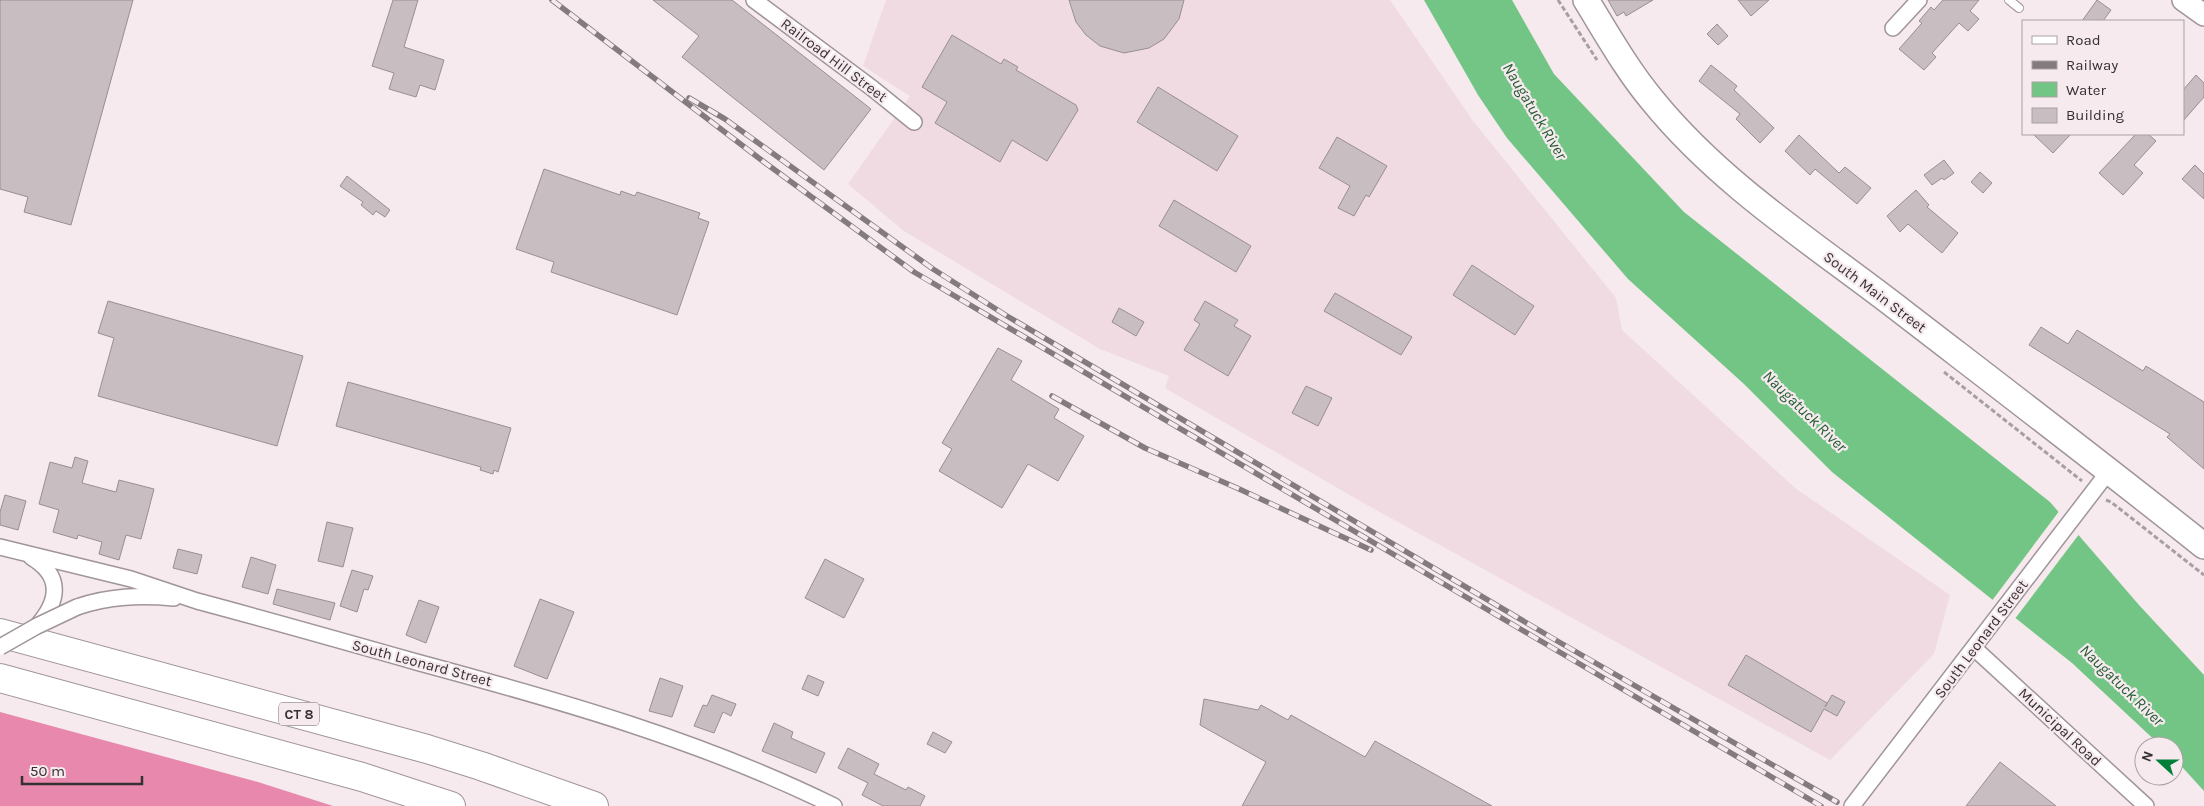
<svg xmlns="http://www.w3.org/2000/svg" width="2204" height="806" viewBox="0 0 2204 806" font-family="Karla,sans-serif">
<style>
.built{fill:#efdbe1}
.forest{fill:#e788ac}
.water{fill:#73c585}
.pier{fill:#f6eaee}
.building{fill:#c8bdc0;stroke:#998e91}
.lines{fill:none;stroke-linecap:round;stroke-linejoin:round}
.lane-casing{stroke:#a09598;stroke-width:10}
.street-casing{stroke:#a09598;stroke-width:18}
.secondary-casing{stroke:#a09598;stroke-width:24}
.primary-casing{stroke:#a09598;stroke-width:28}
.highway-casing{stroke:#a09598;stroke-width:30}
.path{stroke:#a89fa2;stroke-width:3;stroke-dasharray:5 2.5;stroke-linecap:butt}
.lane{stroke:#fff;stroke-width:8}
.street{stroke:#fff;stroke-width:15}
.secondary{stroke:#fff;stroke-width:21}
.primary{stroke:#fff;stroke-width:25}
.highway{stroke:#fff;stroke-width:28}
.rail-casing{stroke:#837b7e;stroke-width:5.5}
.rail{stroke:#f6eaee;stroke-width:4;stroke-dasharray:11;stroke-linecap:butt}
.street-bridge-casing{stroke:#a09598;stroke-width:18;stroke-linecap:butt}
.street-bridge{stroke:#fff;stroke-width:15}
.labels{text-anchor:middle;dominant-baseline:central;stroke-width:4.5;stroke-linejoin:round;paint-order:stroke}
.shield{fill:#f6eaee;stroke:#6f686a;stroke-width:1}
.shield-label{font-size:14px;font-weight:bold;fill:#353032}
.street-label{font-size:15px;fill:#353032;stroke:#f6eaee}
.water-label{font-size:16px;font-style:italic;fill:#215b31;stroke:#f6eaee}
</style>
<rect width="100%" height="100%" fill="#f6eaee"/>
<path class="built" d="M886,0H1390L1473,121L1616,298L1622,330L1795,488L1950,595L1934,654L1830,760L1360,501L1165,388L1169,376L1100,349L904,231L848,184L910,96L863,66Z"/>
<path class="forest" d="M0,712L258,782L333,806H0Z"/>
<path class="water" d="M1424,0H1512L1554,74L1684,212L2050,502L2139,605L2204,675V791L2174,758V746H2161L2072,663L1832,472L1744,384L1628,279L1507,138L1478,95Z"/>
<path class="pier" d="M2060,510L2080,533L2014,620L1991,602Z"/>
<g class="building">
<path d="M0,0H133L71,225L24,212L28,197L0,189Z"/>
<path d="M393,0H418L404,47L444,60L435,90L420,85L416,97L389,89L394,73L372,66Z"/>
<path d="M653,0H732L871,109L824,170L682,57L699,36Z"/>
<path d="M1069,0H1184L1179,19L1164,39L1149,48L1124,53L1100,46L1086,35L1076,22Z"/>
<path d="M1608,0H1653L1626,16L1624,12L1617,16Z"/>
<path d="M1738,0H1769L1751,16Z"/>
<path d="M1943,0H1979L1970,11L1979,19L1968,31L1959,23L1932,53L1936,57L1924,70L1899,49L1922,23L1919,21L1931,7L1934,10Z"/>
<path d="M2097,0L2111,10L2103,21H2082Z"/>
<path d="M1717,24L1728,36L1718,45L1707,34Z"/>
<path d="M952,35L1001,64L1004,59L1018,67L1016,70L1076,105L1078,110L1047,161L1012,140L1000,162L935,123L947,102L922,87Z"/>
<path d="M1711,65L1737,86L1734,90L1774,128L1760,143L1736,119L1740,114L1699,81Z"/>
<path d="M2196,75L2204,83V97L2183,121V90Z"/>
<path d="M1158,87L1238,136L1217,171L1137,122Z"/>
<path d="M2033,134H2071L2053,153Z"/>
<path d="M2136,134H2148L2156,141L2134,165L2143,173L2123,195L2099,173Z"/>
<path d="M1799,135L1839,173L1845,167L1871,188L1857,204L1815,169L1810,175L1785,151Z"/>
<path d="M1337,137L1387,166L1369,197L1366,195L1354,216L1338,208L1350,186L1319,168Z"/>
<path d="M1944,160L1954,173L1944,180L1942,178L1932,185L1924,175Z"/>
<path d="M2195,165L2204,174V199L2182,179Z"/>
<path d="M544,169L620,195L621,191L635,196L637,192L700,213L698,218L709,222L677,315L551,272L554,262L516,249Z"/>
<path d="M1980,172L1992,183L1983,193L1971,182Z"/>
<path d="M347,176L390,210L385,217L376,211L373,215L361,205L363,202L340,186Z"/>
<path d="M1916,190L1929,205L1927,207L1958,233L1942,253L1908,224L1900,232L1887,216Z"/>
<path d="M1174,200L1251,246L1236,272L1159,226Z"/>
<path d="M1472,265L1534,306L1515,335L1453,295Z"/>
<path d="M1335,293L1412,337L1401,355L1324,311Z"/>
<path d="M108,301L303,356L277,446L98,396L114,338L98,333Z"/>
<path d="M1205,301L1238,320L1234,326L1251,336L1228,376L1184,350L1200,324L1194,320Z"/>
<path d="M1119,308L1144,322L1136,336L1112,322Z"/>
<path d="M2041,327L2068,344L2077,330L2143,371L2146,366L2204,402V469L2167,437L2170,434L2029,345Z"/>
<path d="M998,348L1022,361L1011,380L1059,409L1054,418L1084,436L1058,481L1028,464L1002,508L939,471L952,449L942,443Z"/>
<path d="M348,382L511,428L498,472L494,470L493,474L480,470L481,467L336,426Z"/>
<path d="M1306,386L1332,398L1318,426L1292,413Z"/>
<path d="M75,457L88,461L82,483L116,492L119,480L154,489L141,539L126,535L119,560L99,554L102,542L78,535L77,539L53,532L59,510L39,504L50,462L72,468Z"/>
<path d="M5,495L26,501L18,530L0,525V512Z"/>
<path d="M327,522L353,528L343,567L318,561Z"/>
<path d="M178,549L202,555L197,574L173,568Z"/>
<path d="M251,557L276,565L268,594L242,587Z"/>
<path d="M825,559L864,579L844,618L805,598Z"/>
<path d="M352,570L373,576L368,590L364,589L357,612L340,606Z"/>
<path d="M277,589L335,603L330,620L273,604Z"/>
<path d="M540,599L574,612L547,679L514,666Z"/>
<path d="M419,600L439,607L426,643L406,635Z"/>
<path d="M1746,655L1827,703L1825,707L1832,695L1845,702L1837,716L1824,709L1811,732L1728,685Z"/>
<path d="M808,675L824,682L818,696L802,689Z"/>
<path d="M660,678L683,686L672,717L649,711Z"/>
<path d="M712,695L736,704L731,716L723,712L714,733L694,726L703,705L707,706Z"/>
<path d="M1204,699L1258,710L1261,705L1288,720L1291,715L1365,757L1375,741L1492,806H1242L1266,762L1200,725Z"/>
<path d="M774,723L793,732L791,738L825,753L816,773L762,751Z"/>
<path d="M933,732L952,742L945,753L927,744Z"/>
<path d="M848,748L879,764L874,774L906,790L908,787L925,796L920,806H883L862,795L868,783L838,768Z"/>
<path d="M2000,762L2056,806H1966Z"/>
</g>
<g class="lines">
<g class="lane-casing">
<path id="lane" d="M2009,0L2019,8"/>
</g>
<g class="street-casing">
<g id="street">
<path d="M754,0L872,88L914,122"/>
<path d="M1893,28L1919,0"/>
<path d="M0,547L131,579L197,601C272,621 346,642 420,663C561,701 702,741 834,806"/>
<path d="M31,557C63,576 59,601 37,626"/>
<path d="M77,607C109,596 140,595 174,598"/>
<path d="M1974,648L2146,806"/>
<path d="M1852,806L2109,471"/>
</g>
</g>
<g class="secondary-casing">
<path id="secondary" d="M2183,0L2204,15"/>
</g>
<g class="primary-casing">
<path id="primary" d="M1586,0C1607,34 1627,70 1653,101C1722,186 1818,246 1904,313C2004,390 2105,467 2204,546"/>
</g>
<g class="highway-casing">
<g id="highway">
<path d="M0,633L427,749L481,766L594,806"/>
<path d="M0,678L362,777L451,806"/>
</g>
</g>
<g class="path">
<path d="M1558,0L1597,60"/>
<path d="M1944,372L2082,481"/>
<path d="M2106,500L2111,502L2204,575"/>
</g>
<use href="#lane" class="lane"/>
<use href="#street" class="street"/>
<use href="#secondary" class="secondary"/>
<use href="#primary" class="primary"/>
<use href="#highway" class="highway"/>
<g class="rail-casing">
<g id="rail">
<path d="M552,0L764,162L914,272L1821,806"/>
<path d="M689,98L725,119L933,269L1007,316L1559,642L1837,802"/>
<path d="M1052,396L1145,448L1237,488L1371,550"/>
</g>
</g>
<use href="#rail" class="rail"/>
<g class="street-bridge-casing">
<path id="street-bridge" d="M0,647L37,626L77,607"/>
</g>
<use href="#street-bridge" class="street-bridge"/>
</g>
<g class="labels">
<rect class="shield" x="279" y="702.5" width="40" height="23" rx="4"/>
<g class="shield-label">
<text x="299" y="714">CT 8</text>
</g>
<g class="street-label">
<text transform="translate(834 60) rotate(37)">Railroad Hill Street</text>
<text transform="translate(1875 292) rotate(37)">South Main Street</text>
<text transform="translate(1981 639) rotate(-53)">South Leonard Street</text>
<text transform="translate(422 663) rotate(15)">South Leonard Street</text>
<text transform="translate(2060 727) rotate(43)">Municipal Road</text>
</g>
<g class="water-label">
<text transform="translate(1535 111) rotate(59)">Naugatuck River</text>
<text transform="translate(1805 411) rotate(44)">Naugatuck River</text>
<text transform="translate(2122 685) rotate(44)">Naugatuck River</text>
</g>
</g>
<rect x="2022" y="20" width="162" height="115" fill="#f6eaee" stroke="#a9a0a3"/>
<rect x="2032" y="36" width="25" height="8" fill="#ffffff" stroke="#a9a0a3"/>
<text x="2066" y="45" font-size="15" fill="#353032">Road</text>
<rect x="2032" y="61" width="25" height="8" fill="#837b7e" stroke="#a9a0a3"/>
<text x="2066" y="70" font-size="15" fill="#353032">Railway</text>
<rect x="2032" y="82" width="25" height="15" fill="#73c585" stroke="#a9a0a3"/>
<text x="2066" y="95" font-size="15" fill="#353032">Water</text>
<rect x="2032" y="108" width="25" height="15" fill="#c8bdc0" stroke="#a9a0a3"/>
<text x="2066" y="120" font-size="15" fill="#353032">Building</text>
<g transform="translate(2159 761) rotate(291)"><circle r="24" fill="#f6eaee" stroke="#a9a0a3"/>
<path d="M0-4L9 19L0 12L-9 19Z" fill="#027f38"/>
<text y="-8" font-size="14" font-weight="bold" text-anchor="middle" fill="#353032">N</text>
</g>
<path d="M22 776v8h120v-8" fill="none" stroke="#353032" stroke-width="2.5"/>
<text x="30" y="776" font-size="15" fill="#353032" stroke="#f6eaee" stroke-width="4" paint-order="stroke">50 m</text>
</svg>
